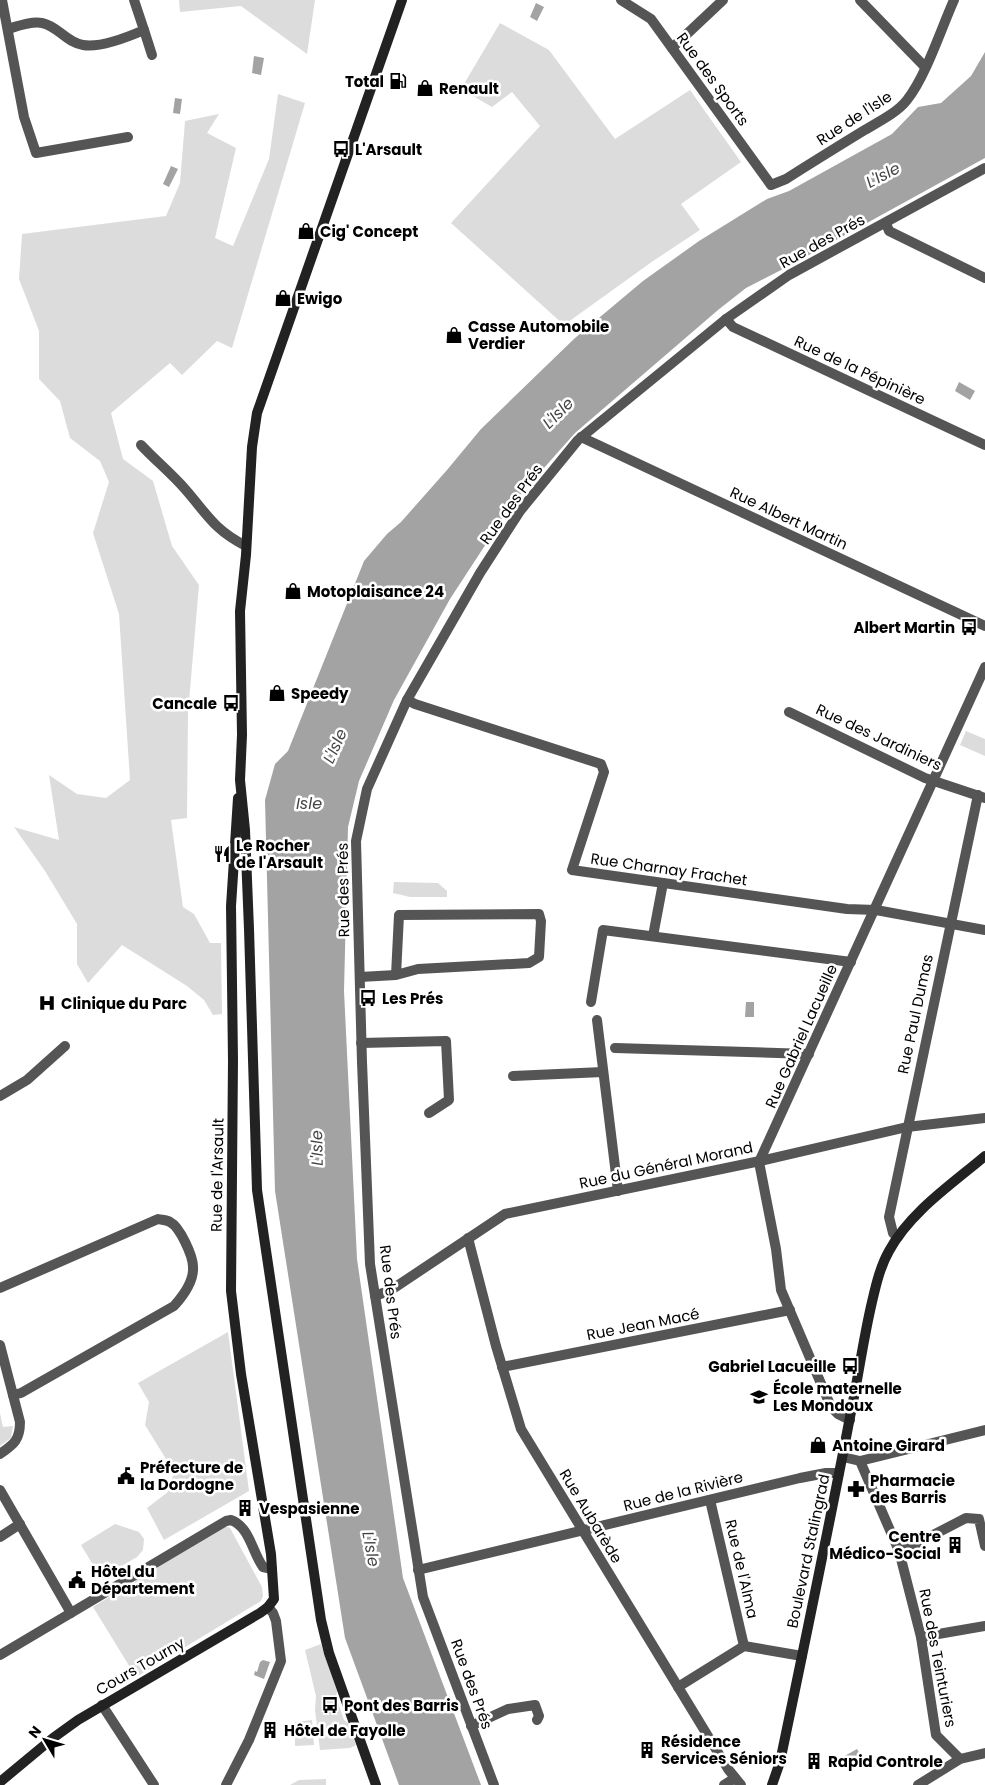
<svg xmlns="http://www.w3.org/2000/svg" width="985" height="1785" viewBox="0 0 985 1785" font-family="Poppins,sans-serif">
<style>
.green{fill:#dcdcdc}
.water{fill:#a3a3a3}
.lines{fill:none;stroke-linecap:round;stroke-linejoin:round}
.minor{stroke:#555;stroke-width:10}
.secondary{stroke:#222;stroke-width:10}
.labels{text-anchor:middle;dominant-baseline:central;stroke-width:5;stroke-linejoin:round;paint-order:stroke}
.street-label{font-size:15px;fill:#000;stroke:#fff}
.poi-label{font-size:15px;font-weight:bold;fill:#000;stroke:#fff;text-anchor:start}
.water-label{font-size:16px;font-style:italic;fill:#444;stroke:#fff}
</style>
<rect width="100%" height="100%" fill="#fff"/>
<g class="green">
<path d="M179,0H315L307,54L241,6L180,12Z"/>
<path d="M500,23L549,50L615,139L690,90L741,162L681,204L700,230L653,261L564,325L451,223L540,126L512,92L492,107L461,89Z"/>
<path d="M278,94L305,103L232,348L217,341L182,375L170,363L111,413L123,459L153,481L172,546L199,585L188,713L187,818L171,820L183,907L194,914L210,943H221L222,1014L213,1015L204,1000L187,986L122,945L88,983L77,964V924L45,871L14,827L59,840L49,775L77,794L106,798L130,780L119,614L93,533L109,482L100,461L70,438L60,401L39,379V331L19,279L22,234L166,216L180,183L185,121L219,114L207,133L236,148L215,238L233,246L269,159Z"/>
<path d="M966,731L985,739V756L960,745Z"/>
<path d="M394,882L438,883L447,891V897H410L393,893Z"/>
<path d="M228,1332L249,1491L164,1540L147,1508L168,1492L173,1475L166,1459L145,1425L149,1402L138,1383Z"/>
<path d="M0,1413L3,1427L13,1426L11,1438L0,1446Z"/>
<path d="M115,1524L139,1532L144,1539L143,1550L137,1557L101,1578L81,1545Z"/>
<path d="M225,1526L230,1528L262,1587L263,1596L261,1601L136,1677L93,1607Z"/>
<path d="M321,1644L337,1691L336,1697L344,1720L348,1723L356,1745L350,1748L320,1750L315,1710L316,1696L305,1650Z"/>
<path d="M312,1720L314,1745L295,1746V1722Z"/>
<path d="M326,1779V1785H290L299,1780Z"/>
</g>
<g class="water">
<path d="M536,3L544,7L537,21L530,17Z"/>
<path d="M985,52V158L787,267L746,288L718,310L575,433L512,504L450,599L394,700L359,781L348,827L344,991L357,1259L403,1578L481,1785H399L345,1638L275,1191L265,800L275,764L288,751L364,561L387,534L401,522L447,470L481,429L575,338L643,281L699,241L767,199L789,191L892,134L918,107L941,103L971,76Z"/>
<path d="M254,56L264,58L261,75L252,73Z"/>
<path d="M175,98L182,99L180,114L173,113Z"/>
<path d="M171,166L178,169L169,187L163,184Z"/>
<path d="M959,382L975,391L970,400L955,391Z"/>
<path d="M746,1002H754V1017H745Z"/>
<path d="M263,1660L270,1662L264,1679L254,1675L255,1671L257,1672L260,1662Z"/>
<path d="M857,1749L861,1756L847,1764L843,1757Z"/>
</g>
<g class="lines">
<g class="minor">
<path d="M2,0L24,117L36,153L128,137"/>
<path d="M621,0L651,19L771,185L786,179C811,163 837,147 863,131C878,122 897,113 907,100C926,76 941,29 954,0"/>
<path d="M860,0L925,67"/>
<path d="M8,29C18,26 32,21 42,23C58,26 67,43 83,45C101,48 128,37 144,30L134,0"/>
<path d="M144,30L152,55"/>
<path d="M672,48L723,0"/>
<path d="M886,223L889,231L985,278"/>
<path d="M726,319L733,327L985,445"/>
<path d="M581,437L985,626"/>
<path d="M141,445C155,460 171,473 185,489C207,514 214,530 246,546"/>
<path d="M407,700L415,704L601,764L604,772L572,870L847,909L876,910L985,930"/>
<path d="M789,712L925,778L985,798"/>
<path d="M653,936L663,883"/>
<path d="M360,977L396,975L418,969L529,963L539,957L541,921L539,914L399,915L396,975"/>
<path d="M591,1002L603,930L851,962"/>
<path d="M597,1020L618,1191"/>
<path d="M361,1043L446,1041L449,1100L429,1113"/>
<path d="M615,1048L809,1054"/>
<path d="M513,1076L603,1072"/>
<path d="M0,1096L27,1080L65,1046"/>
<path d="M898,1237L893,1233L889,1217L978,795"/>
<path d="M468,1238L496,1346L521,1429L728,1769L741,1785"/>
<path d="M0,1288L158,1219C162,1220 167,1220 170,1222C180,1227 193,1256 193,1267C194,1281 183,1296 174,1306L21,1393L13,1395"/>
<path d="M375,1296L391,1290L505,1214L760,1161L907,1127L985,1118"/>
<path d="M0,1345L20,1422C20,1440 14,1444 0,1454"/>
<path d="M502,1367L790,1310"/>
<path d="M850,1420L838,1414L831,1407L781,1290L776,1249L759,1162L985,667"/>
<path d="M843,1457L860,1461L899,1551L921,1637L936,1735L960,1759"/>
<path d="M860,1461L985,1430"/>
<path d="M0,1490L71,1613"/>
<path d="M710,1500L744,1646"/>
<path d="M0,1537L20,1524"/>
<path d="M899,1551L908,1548L966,1518L979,1519L985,1546"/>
<path d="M418,1570L800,1478L826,1473H839"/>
<path d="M921,1637L985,1626"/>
<path d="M0,1655L226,1521L231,1520C250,1527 252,1552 263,1567L272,1569"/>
<path d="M678,1687L744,1646L802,1656"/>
<path d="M102,1705L154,1785"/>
<path d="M471,1726L508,1709L535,1705L539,1716L537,1720"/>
<path d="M226,1785L249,1740L281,1661L276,1621L273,1613L268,1607"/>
<path d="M494,1785L423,1597L370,1264L362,1062L356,841L367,789L407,700L480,573L520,511L578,440L726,319L789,275L985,168"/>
<path d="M724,1785L735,1778"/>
<path d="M918,1785L960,1759L985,1753"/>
</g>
<g class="secondary">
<path d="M0,1782L53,1738L78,1720L260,1613L268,1607L274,1599L271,1554L241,1374L231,1291L233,1060L231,906L238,798"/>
<path d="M376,1785L329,1653L321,1620L257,1190L249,929L245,830L240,780L242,735L240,611L246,555L252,447L257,413L402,0"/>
<path d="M772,1785L780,1762C804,1647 828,1532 850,1417C858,1379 863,1340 872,1302C876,1285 880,1267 889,1251C910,1212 952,1184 985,1156"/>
</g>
</g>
<defs>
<g id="fuel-bare" transform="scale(1.35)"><path d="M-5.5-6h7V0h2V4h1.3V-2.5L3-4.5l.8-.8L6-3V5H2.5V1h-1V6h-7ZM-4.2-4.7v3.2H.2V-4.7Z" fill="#000" stroke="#fff" stroke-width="2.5" paint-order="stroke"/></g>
<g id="shop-bare" transform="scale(1.35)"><path d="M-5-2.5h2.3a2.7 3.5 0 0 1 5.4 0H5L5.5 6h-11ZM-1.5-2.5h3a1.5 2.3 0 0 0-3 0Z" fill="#000" stroke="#fff" stroke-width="2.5" paint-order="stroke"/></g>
<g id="bus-bare" transform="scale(1.35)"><path d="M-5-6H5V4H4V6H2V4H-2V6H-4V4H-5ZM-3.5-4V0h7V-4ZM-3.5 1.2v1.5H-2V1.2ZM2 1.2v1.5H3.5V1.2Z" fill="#000" stroke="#fff" stroke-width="2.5" paint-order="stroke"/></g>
<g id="restaurant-bare" transform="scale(1.35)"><path d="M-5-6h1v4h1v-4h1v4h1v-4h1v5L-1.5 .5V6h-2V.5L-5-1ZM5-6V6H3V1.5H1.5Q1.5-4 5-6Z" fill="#000" stroke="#fff" stroke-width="2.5" paint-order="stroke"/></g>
<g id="hospital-bare" transform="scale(1.35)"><path d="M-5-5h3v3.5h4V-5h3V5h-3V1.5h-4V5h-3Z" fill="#000" stroke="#fff" stroke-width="2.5" paint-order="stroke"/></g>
<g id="school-bare" transform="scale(1.35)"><path d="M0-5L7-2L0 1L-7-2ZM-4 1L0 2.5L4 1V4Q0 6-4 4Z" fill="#000" stroke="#fff" stroke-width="2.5" paint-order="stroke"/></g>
<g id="civic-bare" transform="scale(1.35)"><path d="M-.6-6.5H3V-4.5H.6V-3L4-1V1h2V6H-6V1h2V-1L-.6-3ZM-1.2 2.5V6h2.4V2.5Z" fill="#000" stroke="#fff" stroke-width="2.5" paint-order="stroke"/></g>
<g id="pharmacy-bare" transform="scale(1.35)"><path d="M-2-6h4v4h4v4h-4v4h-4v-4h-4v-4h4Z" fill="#000" stroke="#fff" stroke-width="2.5" paint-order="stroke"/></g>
<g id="building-bare" transform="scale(1.35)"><path d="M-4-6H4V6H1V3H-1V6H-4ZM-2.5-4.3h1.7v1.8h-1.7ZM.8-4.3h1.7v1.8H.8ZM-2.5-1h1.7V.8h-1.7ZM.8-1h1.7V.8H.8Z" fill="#000" stroke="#fff" stroke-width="2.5" paint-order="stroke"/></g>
</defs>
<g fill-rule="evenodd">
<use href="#fuel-bare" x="398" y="81"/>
<use href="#shop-bare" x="425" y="88"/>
<use href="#bus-bare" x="341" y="149"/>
<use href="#shop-bare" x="306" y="231"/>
<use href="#shop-bare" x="283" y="298"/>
<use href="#shop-bare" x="454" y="335"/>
<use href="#shop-bare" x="293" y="591"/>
<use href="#bus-bare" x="969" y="627"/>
<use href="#shop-bare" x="277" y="693"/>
<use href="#bus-bare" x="231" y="703"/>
<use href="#restaurant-bare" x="222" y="854"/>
<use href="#bus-bare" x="368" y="998"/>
<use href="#hospital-bare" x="47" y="1003"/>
<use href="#bus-bare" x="850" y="1366"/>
<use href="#school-bare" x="759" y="1397"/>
<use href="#shop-bare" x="818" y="1445"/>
<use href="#civic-bare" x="126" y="1476"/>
<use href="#pharmacy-bare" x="856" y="1489"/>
<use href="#building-bare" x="245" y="1508"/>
<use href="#building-bare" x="955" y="1545"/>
<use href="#civic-bare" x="77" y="1580"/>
<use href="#bus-bare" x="330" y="1705"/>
<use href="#building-bare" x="270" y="1730"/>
<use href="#building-bare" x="647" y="1750"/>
<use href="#building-bare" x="814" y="1761"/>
</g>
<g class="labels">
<g class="street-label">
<text transform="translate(713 79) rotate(54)">Rue des Sports</text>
<text transform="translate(854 118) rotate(-33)">Rue de l'Isle</text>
<text transform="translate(822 241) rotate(-29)">Rue des Prés</text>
<text transform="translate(860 370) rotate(25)">Rue de la Pépinière</text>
<text transform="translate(511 504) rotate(-54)">Rue des Prés</text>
<text transform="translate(789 518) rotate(25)">Rue Albert Martin</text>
<text transform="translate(879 737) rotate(25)">Rue des Jardiniers</text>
<text transform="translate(669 869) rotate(8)">Rue Charnay Frachet</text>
<text transform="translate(343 890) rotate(-91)">Rue des Prés</text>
<text transform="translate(915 1014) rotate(-78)">Rue Paul Dumas</text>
<text transform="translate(801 1036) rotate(-66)">Rue Gabriel Lacueille</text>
<text transform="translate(666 1165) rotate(-12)">Rue du Général Morand</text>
<text transform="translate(217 1175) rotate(-89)">Rue de l'Arsault</text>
<text transform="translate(391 1292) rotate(83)">Rue des Prés</text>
<text transform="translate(643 1324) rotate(-11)">Rue Jean Macé</text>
<text transform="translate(683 1491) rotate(-14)">Rue de la Rivière</text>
<text transform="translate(591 1516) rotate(59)">Rue Aubarède</text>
<text transform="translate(808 1551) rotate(-78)">Boulevard Stalingrad</text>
<text transform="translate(742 1569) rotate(77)">Rue de l'Alma</text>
<text transform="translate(938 1658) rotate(79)">Rue des Teinturiers</text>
<text transform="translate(140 1666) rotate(-30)">Cours Tourny</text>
<text transform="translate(472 1684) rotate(70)">Rue des Prés</text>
</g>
<g class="poi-label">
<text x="384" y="81" text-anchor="end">Total</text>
<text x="439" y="88">Renault</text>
<text x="355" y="149">L'Arsault</text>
<text x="320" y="231">Cig' Concept</text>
<text x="297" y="298">Ewigo</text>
<text x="468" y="326">Casse Automobile<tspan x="468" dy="17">Verdier</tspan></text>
<text x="307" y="591">Motoplaisance 24</text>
<text x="955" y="627" text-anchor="end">Albert Martin</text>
<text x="291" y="693">Speedy</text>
<text x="217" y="703" text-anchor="end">Cancale</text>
<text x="236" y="845">Le Rocher<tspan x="236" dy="17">de l'Arsault</tspan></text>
<text x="382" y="998">Les Prés</text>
<text x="61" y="1003">Clinique du Parc</text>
<text x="836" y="1366" text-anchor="end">Gabriel Lacueille</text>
<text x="773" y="1388">École maternelle<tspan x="773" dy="17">Les Mondoux</tspan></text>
<text x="832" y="1445">Antoine Girard</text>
<text x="140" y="1467">Préfecture de<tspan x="140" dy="17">la Dordogne</tspan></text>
<text x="870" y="1480">Pharmacie<tspan x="870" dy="17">des Barris</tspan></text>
<text x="259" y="1508">Vespasienne</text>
<text x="941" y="1536" text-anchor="end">Centre<tspan x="941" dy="17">Médico-Social</tspan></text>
<text x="91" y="1571">Hôtel du<tspan x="91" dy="17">Département</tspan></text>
<text x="344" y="1705">Pont des Barris</text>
<text x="284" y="1730">Hôtel de Fayolle</text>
<text x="661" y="1741">Résidence<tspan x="661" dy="17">Services Séniors</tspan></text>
<text x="828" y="1761">Rapid Controle</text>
</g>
<g class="water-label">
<text transform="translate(883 175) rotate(-28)">L'Isle</text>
<text transform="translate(558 413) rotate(-45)">L'Isle</text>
<text transform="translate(335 746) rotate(-66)">L'Isle</text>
<text x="309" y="803">Isle</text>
<text transform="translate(317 1148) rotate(-91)">L'Isle</text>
<text transform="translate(371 1549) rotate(79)">L'Isle</text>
</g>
</g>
<g transform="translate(45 1740) rotate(308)" stroke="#ffffff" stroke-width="4" paint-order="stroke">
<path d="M0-4L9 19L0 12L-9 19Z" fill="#000000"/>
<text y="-8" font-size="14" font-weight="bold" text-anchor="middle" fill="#000000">N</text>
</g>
</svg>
